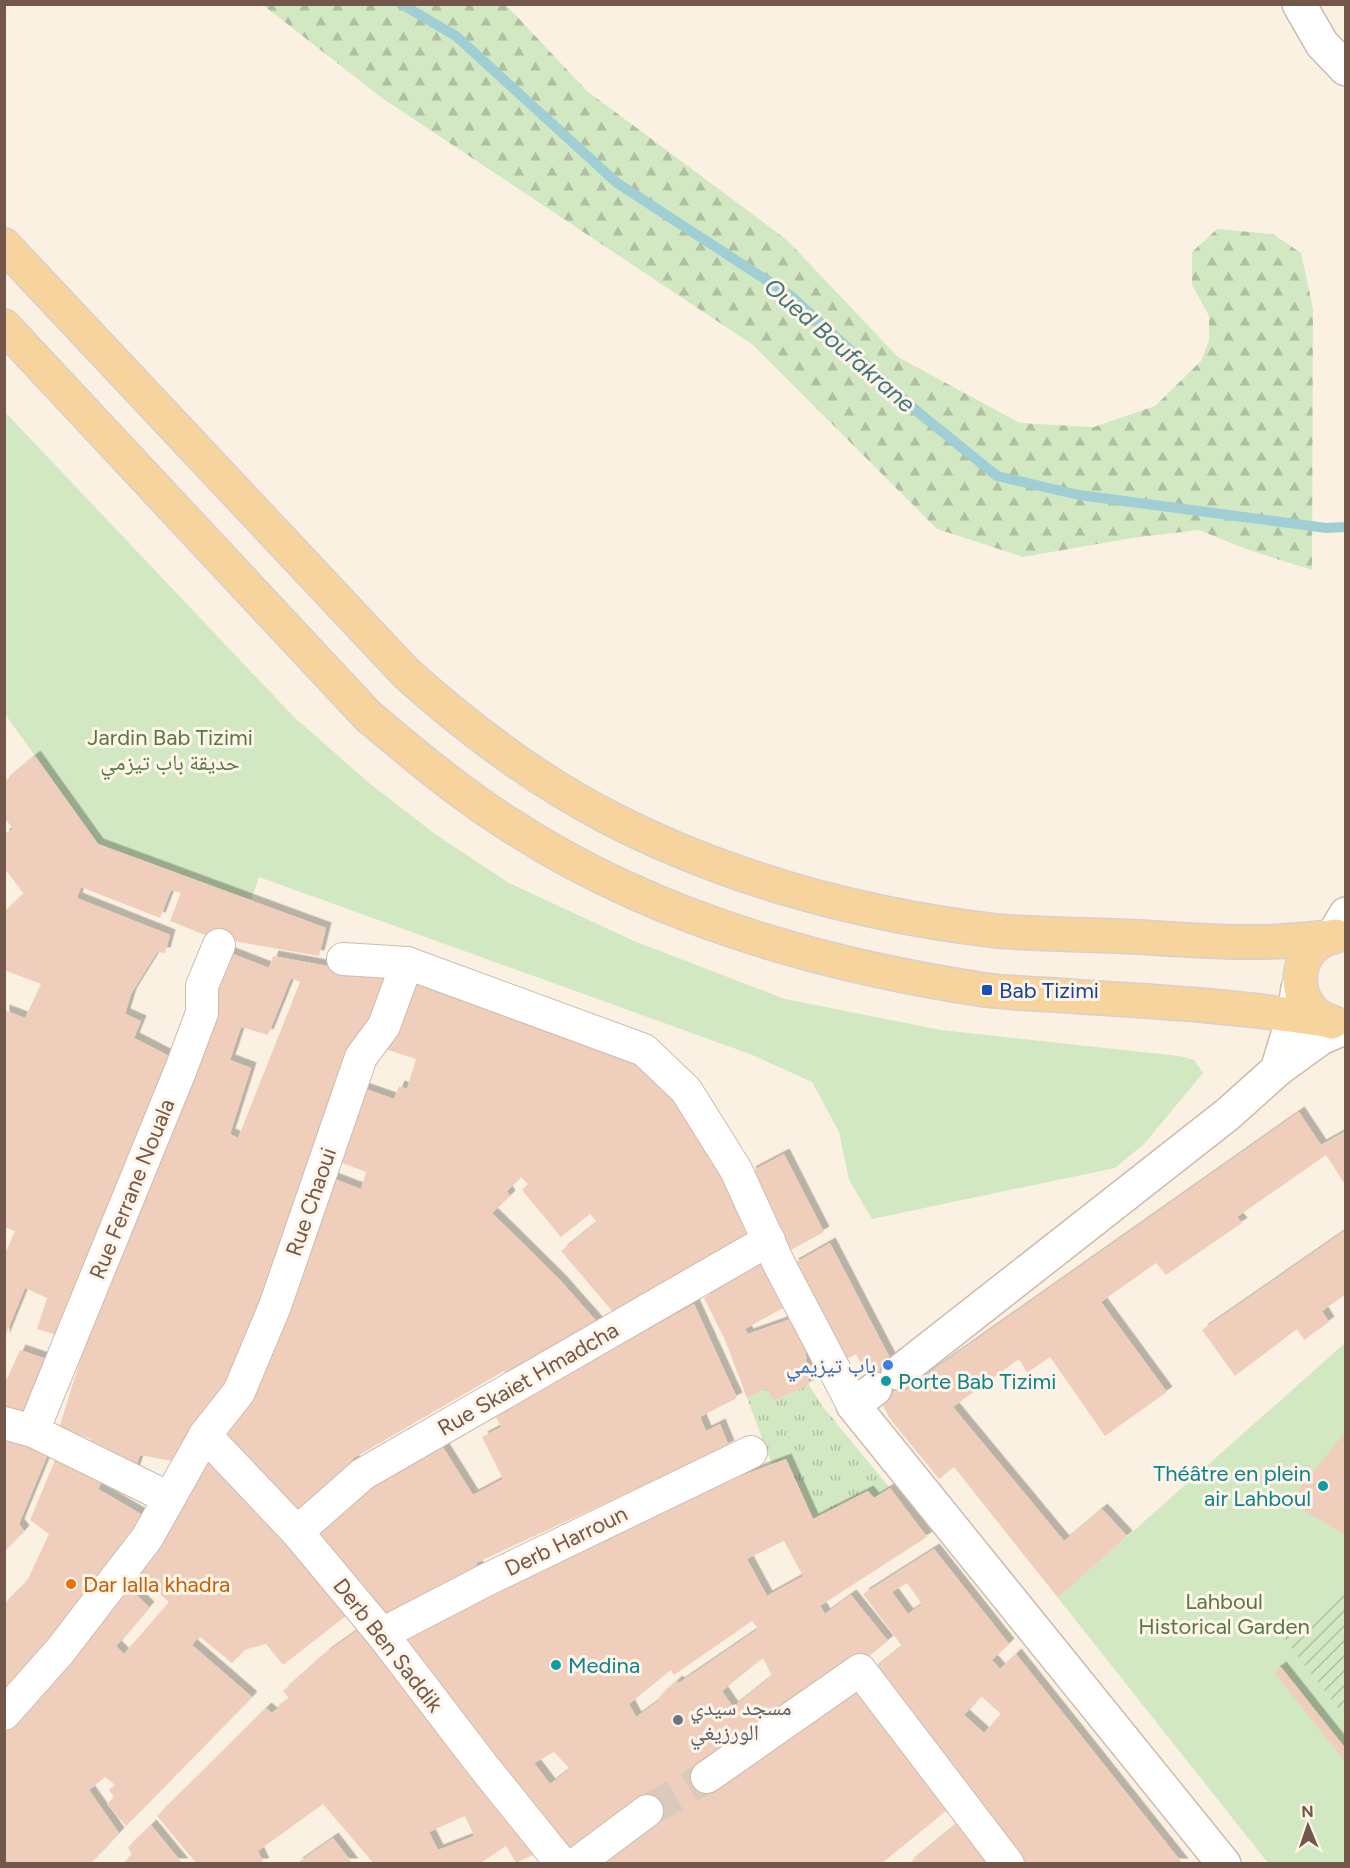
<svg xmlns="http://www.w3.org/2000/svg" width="1350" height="1868" viewBox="0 0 1350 1868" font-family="Figtree,'Noto Naskh Arabic',sans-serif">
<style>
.grass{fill:url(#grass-tufts)}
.forest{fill:url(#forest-firs)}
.park{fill:#d2e8c2}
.garden{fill:url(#garden-furrows)}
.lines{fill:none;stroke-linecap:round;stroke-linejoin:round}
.stream{stroke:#9fced5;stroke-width:10}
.building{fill:#efcfbb;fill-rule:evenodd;filter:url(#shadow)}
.pedestrian-tunnel{stroke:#d9cabd;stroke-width:32;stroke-dasharray:32 16;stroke-linecap:butt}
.pedestrian-casing{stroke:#cebbad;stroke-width:34}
.minor-casing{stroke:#cebbad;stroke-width:36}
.tertiary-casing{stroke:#cebbad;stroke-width:36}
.primary-casing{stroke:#d8d0cc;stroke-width:36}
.pedestrian{stroke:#fff;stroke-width:32}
.minor{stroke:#fff;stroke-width:33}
.tertiary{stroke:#fff;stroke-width:33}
.primary{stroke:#f7d49d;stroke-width:33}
.transit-dot{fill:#1a4fb4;stroke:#fef5e8;stroke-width:2}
.shop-dot{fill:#3f7fe0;stroke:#fef5e8;stroke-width:2}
.culture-dot{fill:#0f9aa8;stroke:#fef5e8;stroke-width:2}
.food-dot{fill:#e8710a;stroke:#fef5e8;stroke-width:2}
.worship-dot{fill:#6b7280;stroke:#fef5e8;stroke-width:2}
.labels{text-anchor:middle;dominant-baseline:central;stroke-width:6;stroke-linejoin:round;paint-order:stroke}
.park-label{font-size:22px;fill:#547842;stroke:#fef5e8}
.transit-label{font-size:22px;fill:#164399;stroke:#fef5e8;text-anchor:start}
.street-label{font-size:22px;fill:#72574a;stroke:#fef5e8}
.shop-label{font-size:22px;fill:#366cbe;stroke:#fef5e8;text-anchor:end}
.culture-label{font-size:22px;fill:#0d838f;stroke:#fef5e8;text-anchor:start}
.food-label{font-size:22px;fill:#c56008;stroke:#fef5e8;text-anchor:start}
.worship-label{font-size:22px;fill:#5b616d;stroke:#fef5e8;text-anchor:start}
.water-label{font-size:24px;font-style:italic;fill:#42757e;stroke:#fef5e8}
</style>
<defs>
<pattern id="grass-tufts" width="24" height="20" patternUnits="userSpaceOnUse" patternTransform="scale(1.5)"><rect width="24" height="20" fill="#d2e8c2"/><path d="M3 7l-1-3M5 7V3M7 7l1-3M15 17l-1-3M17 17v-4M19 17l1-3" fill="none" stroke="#afbfa0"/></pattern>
<pattern id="forest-firs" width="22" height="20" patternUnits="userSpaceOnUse" patternTransform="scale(1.5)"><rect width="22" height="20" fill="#d2e8c2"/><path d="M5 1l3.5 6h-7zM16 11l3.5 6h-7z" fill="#afbfa0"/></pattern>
<pattern id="garden-furrows" width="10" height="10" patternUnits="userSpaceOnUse" patternTransform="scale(1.5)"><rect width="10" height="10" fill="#d2e8c2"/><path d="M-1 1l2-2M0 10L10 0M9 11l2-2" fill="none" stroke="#afbfa0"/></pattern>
<filter id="shadow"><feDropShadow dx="5.5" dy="-5.5" stdDeviation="0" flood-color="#0004"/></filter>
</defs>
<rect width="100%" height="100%" fill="#fbf1e3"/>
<path class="grass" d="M809,1385L823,1407L890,1488L874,1498L868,1491L813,1519L786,1459L772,1464L747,1398L767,1388L773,1401Z"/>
<path class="forest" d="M263,5H506L587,91L787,240L898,357L1020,423L1094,427L1155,406L1201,361L1209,341V316L1192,285V252L1217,229L1273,234L1301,253L1313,308L1312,570L1246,549L1199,530L1132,538L1023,557L937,529L753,345L382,98Z"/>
<g class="park">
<path d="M4,411L293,716L369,783L435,834L509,883L634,941L785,999L941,1030L1179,1056L1194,1060L1203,1073L1144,1144L1115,1168L872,1219L849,1180L839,1132L812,1082L750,1054L259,877L251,900L98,844L5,714Z"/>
<path d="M1345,1343V1863H1268L1058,1598Z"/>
</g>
<path class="garden" d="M1345,1591V1717L1283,1637Z"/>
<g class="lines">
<path class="stream" d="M401,4L456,36L617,183L791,296L919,413L997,476L1079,495L1326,528L1346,527"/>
</g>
<g class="building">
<path d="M35,756L98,844L326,928L319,956L210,937L170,921L181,893L171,890L160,918L81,887L77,898L170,935L165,953L157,952L131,994L125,1014L141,1021L134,1038L169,1056L144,1115L145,1132L60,1336L37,1329L47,1298L25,1288L4,1339V1256L15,1231L4,1227V1010L25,1018L41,984L4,970V912L24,894L4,868V834L13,829L4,817V782Z"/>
<path d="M225,951L269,968L273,956L393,978L233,1386L177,1462L140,1455L133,1475L86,1450L91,1439L59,1428L114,1252L123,1254L207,993ZM291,978L300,982L238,1138L230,1134L251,1068L230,1060L241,1027L268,1035Z"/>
<path d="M414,981L639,1064L677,1102L753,1230L613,1312L561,1251L597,1222L590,1214L561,1237L522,1190L528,1184L521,1177L507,1191L510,1196L492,1213L560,1280L598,1323L509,1378L504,1371L352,1459L358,1466L298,1519L227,1437L247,1393L332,1178L361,1189L366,1172L337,1161L360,1087L394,1099L399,1086L407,1089L416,1059L379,1047Z"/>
<path d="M1299,1112L1321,1145L1346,1131V1186L1326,1155L1237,1217L1242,1223L1166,1275L1156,1263L1101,1302L1167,1392L1105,1436L1050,1357L1027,1373L1019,1359L953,1407L1064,1541L1102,1509L1127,1536L1058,1598L954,1467L939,1479L890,1419L856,1354L842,1362L793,1264L830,1243L906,1389Z"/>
<path d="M784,1154L824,1232L789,1251L750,1172Z"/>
<path d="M1346,1230V1294L1322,1311L1329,1322L1304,1340L1297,1329L1235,1376L1202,1330Z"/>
<path d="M765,1260L790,1304L745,1329L748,1334L796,1317L804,1336L809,1385L773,1401L767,1388L747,1398L725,1340L704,1298Z"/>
<path d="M694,1304L737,1398L700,1417L706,1431L720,1424L729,1446L476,1563L481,1576L387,1622L312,1534L370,1481L441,1444L473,1495L503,1479L482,1437L501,1427L495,1415Z"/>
<path d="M20,1350L49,1360L25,1419L4,1414V1378L7,1379Z"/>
<path d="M1346,1431V1532L1344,1534L1289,1502Z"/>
<path d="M4,1432L50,1449L19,1524L24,1531L4,1552Z"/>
<path d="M58,1453L105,1477L98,1489L146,1517L4,1703V1604L27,1581L49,1534L30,1520Z"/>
<path d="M786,1459L813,1519L868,1491L874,1498L890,1488L927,1537L820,1606L825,1614L851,1595L888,1641L728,1770L736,1777L859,1677L952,1806L881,1864H585L573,1860L496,1757L398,1634L703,1490ZM784,1541L803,1576L767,1596L747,1559ZM752,1621L758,1629L679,1683L677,1681L659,1697L660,1700L636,1717L629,1704L671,1670L674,1675ZM763,1658L772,1676L733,1707L722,1691ZM554,1752L570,1769L550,1784L534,1763Z"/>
<path d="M205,1460L248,1493L351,1612L283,1665L266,1644L244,1650L232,1663L199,1636L192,1645L252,1697L126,1826L107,1804L114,1797L109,1790L115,1785L105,1777L89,1790L119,1833L90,1864H4V1723L127,1586L149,1607L116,1646L124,1654L169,1602L136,1573Z"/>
<path d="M934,1549L1009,1644L992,1660L1000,1669L1016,1654L1183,1864H1023L870,1672L902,1646L863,1594ZM907,1583L922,1604L908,1614L892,1592ZM981,1696L1001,1714L984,1733L964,1715Z"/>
<path d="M364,1626L537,1853L516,1863L506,1846L479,1864H374L323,1804L258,1851L264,1864H197L157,1816L266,1708L272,1713L289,1698L283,1691L327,1652ZM465,1816L474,1836L438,1850L429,1832Z"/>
<path d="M1281,1667L1346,1749V1763L1274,1672Z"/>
<path d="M963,1819L999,1864H908Z"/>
<path d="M151,1825L183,1864H122L132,1855L128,1847Z"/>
<path d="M333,1838L353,1864H296Z"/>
</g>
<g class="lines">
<path class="pedestrian-tunnel" d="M647,1811L707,1777"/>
<g class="pedestrian-casing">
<g id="pedestrian">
<path d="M343,959L407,963L644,1050L686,1090L736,1170L779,1264L853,1405"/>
<path d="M4,1423L33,1431L169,1498"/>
<path d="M33,1431L181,1069L202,1013V986L219,945"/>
<path d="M205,1435L297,1532L382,1634L483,1766L562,1864"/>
<path d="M297,1532L363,1474L769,1240"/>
<path d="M382,1634L486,1580L751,1452"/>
<path d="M4,1714L60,1651L147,1538L205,1435L239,1392L275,1306L361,1057L384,1026L407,963"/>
<path d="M707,1777L860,1670L1008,1864"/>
<path d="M576,1864L647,1811"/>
</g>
</g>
<g class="minor-casing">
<g id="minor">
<path d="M1299,4L1322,44L1346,69"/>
<path d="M1298,988L1294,1015L1277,1070L1321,1038L1346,1027"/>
<path d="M898,1373L1228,1114L1277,1070"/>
<path d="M875,1389L853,1405L1224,1864"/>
</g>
</g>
<g class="tertiary-casing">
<path id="tertiary" d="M1332,937L1346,914"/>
</g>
<g class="primary-casing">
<g id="primary">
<path d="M4,245L406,673C466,727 532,777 604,815C722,877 857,914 989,930C1031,935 1075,934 1118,936C1166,938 1214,943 1262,942C1285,942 1309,939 1332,937"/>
<path d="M4,326L368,716C413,754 457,791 507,823C648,916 819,965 985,990C1017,994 1051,994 1083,997C1164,1002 1244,1007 1324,1020"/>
<path d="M1332,1022C1288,1010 1290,944 1336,936"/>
</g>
</g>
<use href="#pedestrian" class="pedestrian"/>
<use href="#minor" class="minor"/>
<use href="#tertiary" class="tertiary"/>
<use href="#primary" class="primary"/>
</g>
<rect class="transit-dot" x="981" y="984" width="12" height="12" rx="3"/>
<circle class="shop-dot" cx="888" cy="1365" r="6"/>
<g class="culture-dot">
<circle cx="886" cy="1381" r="6"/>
<circle cx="1323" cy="1486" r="6"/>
<circle cx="556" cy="1665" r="6"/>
</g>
<circle class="food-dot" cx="71" cy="1584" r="6"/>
<circle class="worship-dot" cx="678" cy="1720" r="6"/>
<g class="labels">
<g class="park-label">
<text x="170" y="737">Jardin Bab Tizimi<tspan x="170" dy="25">حديقة باب تيزمي</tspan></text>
<text x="1224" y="1601">Lahboul<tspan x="1224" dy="25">Historical Garden</tspan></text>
</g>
<g class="transit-label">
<text x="999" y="990">Bab Tizimi</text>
</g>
<g class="street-label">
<text transform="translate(132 1189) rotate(-68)">Rue Ferrane Nouala</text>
<text transform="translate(311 1202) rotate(-71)">Rue Chaoui</text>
<text transform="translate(528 1379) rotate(-30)">Rue Skaiet Hmadcha</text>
<text transform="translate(566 1541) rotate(-26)">Derb Harroun</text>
<text transform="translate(388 1645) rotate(52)">Derb Ben Saddik</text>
</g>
<g class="shop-label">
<text x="876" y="1365">باب تيزيمي</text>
</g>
<g class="culture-label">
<text x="898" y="1381">Porte Bab Tizimi</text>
<text x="1311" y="1473" text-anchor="end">Théâtre en plein<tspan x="1311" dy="25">air Lahboul</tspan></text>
<text x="568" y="1665">Medina</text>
</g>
<g class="food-label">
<text x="83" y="1584">Dar lalla khadra</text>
</g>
<g class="worship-label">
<text x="690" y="1707">مسجد سيدي<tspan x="690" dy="25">الورزيغي</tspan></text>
</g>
<g class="water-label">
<text transform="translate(840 345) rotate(41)">Oued Boufakrane</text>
</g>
</g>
<rect width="1350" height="1868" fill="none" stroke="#72574a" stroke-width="12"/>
<g transform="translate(1308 1826) rotate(358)" stroke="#fef5e8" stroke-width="4.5" paint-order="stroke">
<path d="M0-4.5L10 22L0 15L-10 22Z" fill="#72574a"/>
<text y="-9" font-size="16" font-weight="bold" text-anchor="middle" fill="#72574a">N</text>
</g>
</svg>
